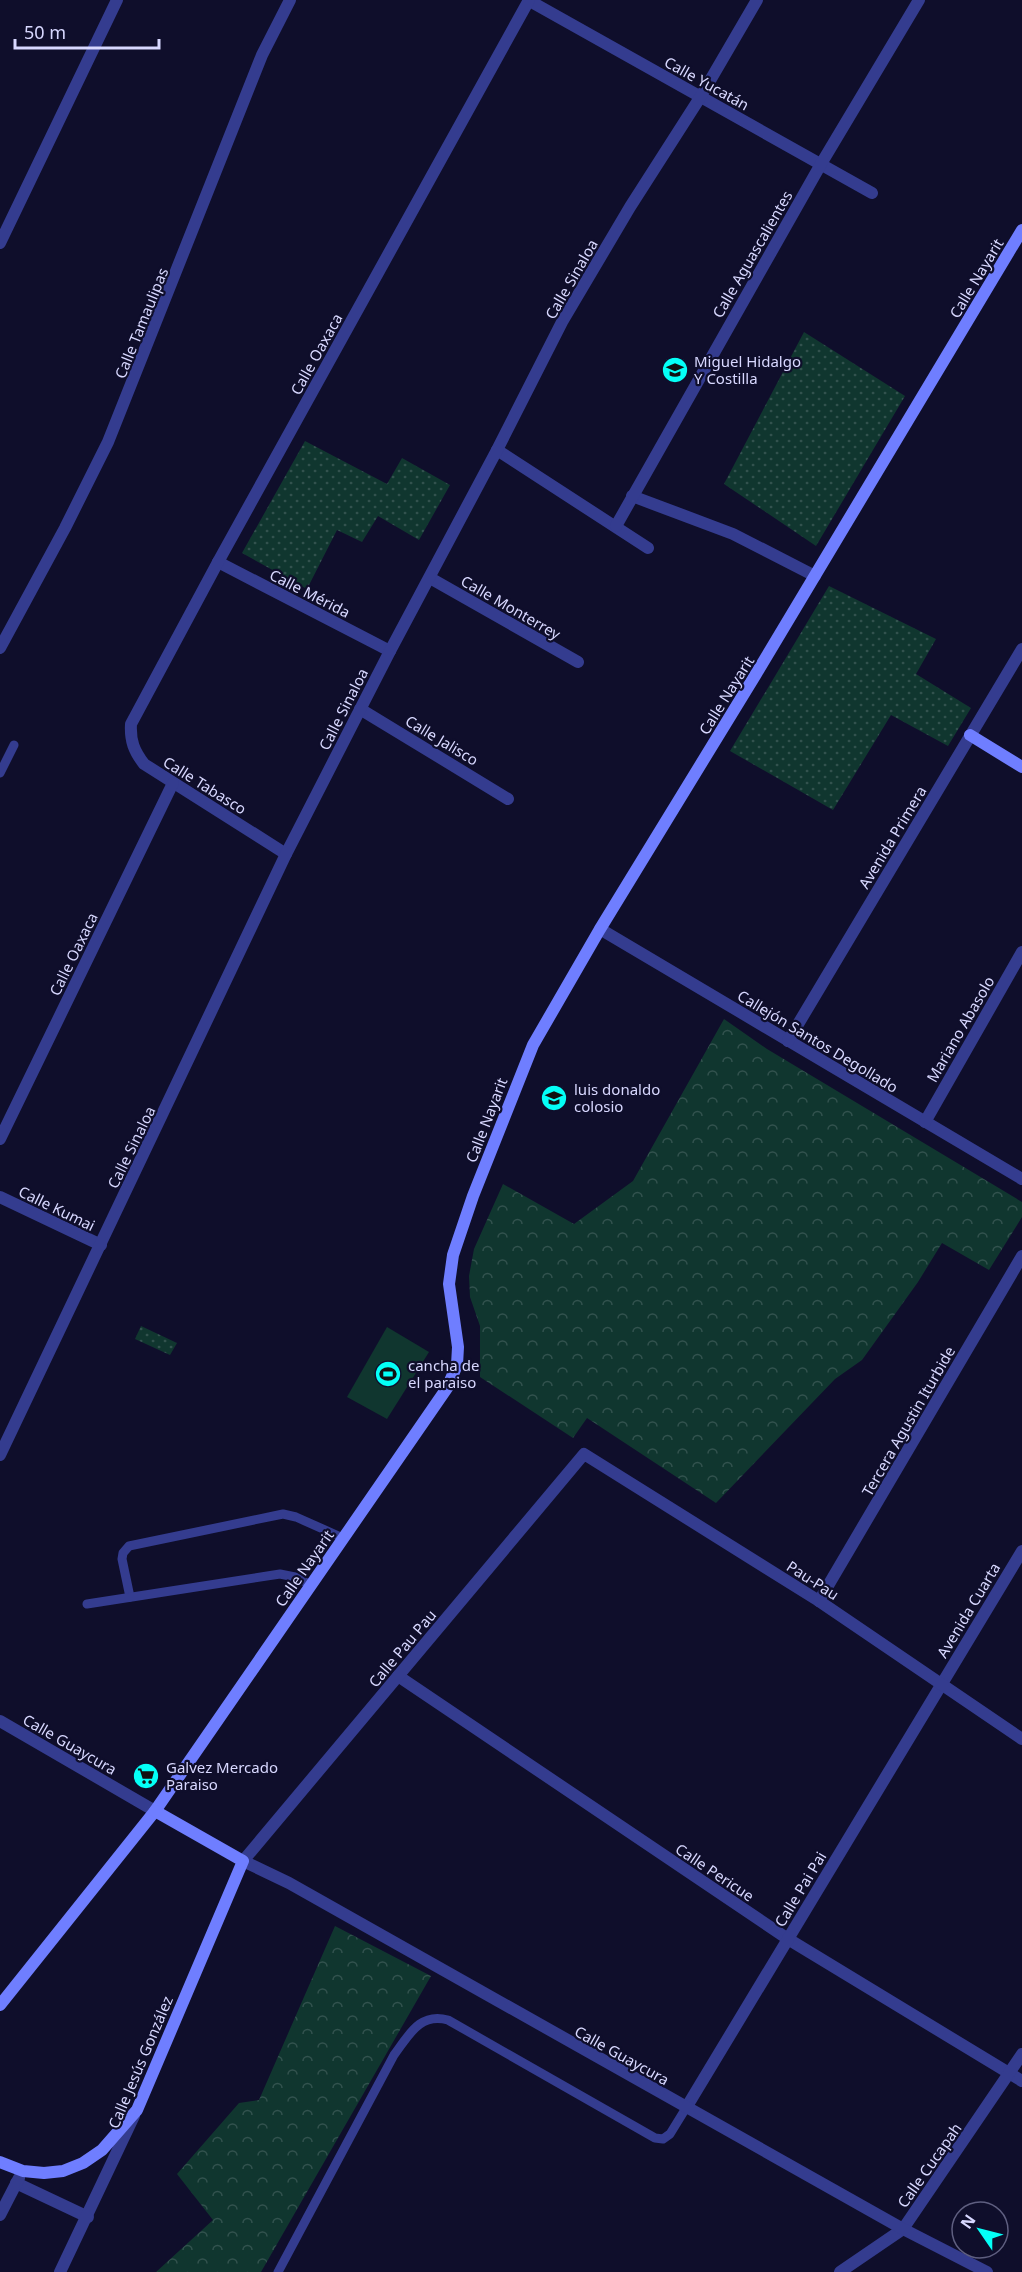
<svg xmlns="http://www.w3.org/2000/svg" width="1022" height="2272" viewBox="0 0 1022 2272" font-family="'Noto Sans',sans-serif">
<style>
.green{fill:url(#green-dots)}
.forest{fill:url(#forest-crowns)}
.pitch{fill:#10362f}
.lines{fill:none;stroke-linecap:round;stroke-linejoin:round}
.lane{stroke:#343c8f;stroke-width:9}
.street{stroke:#343c8f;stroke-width:12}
.secondary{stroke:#6f7eff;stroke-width:12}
.labels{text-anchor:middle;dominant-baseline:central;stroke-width:4.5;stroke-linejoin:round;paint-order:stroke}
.street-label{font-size:15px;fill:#d8d8ff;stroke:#0f0e2b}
.poi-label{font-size:15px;fill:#d8d8ff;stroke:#0f0e2b;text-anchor:start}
</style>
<defs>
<pattern id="green-dots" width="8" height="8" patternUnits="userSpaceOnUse" patternTransform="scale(1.5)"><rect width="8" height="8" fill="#10362f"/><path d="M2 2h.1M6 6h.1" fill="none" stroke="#32524e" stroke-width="1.8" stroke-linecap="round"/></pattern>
<pattern id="forest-crowns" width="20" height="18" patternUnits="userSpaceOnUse" patternTransform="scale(1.5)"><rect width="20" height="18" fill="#10362f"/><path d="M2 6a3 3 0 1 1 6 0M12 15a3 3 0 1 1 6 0" fill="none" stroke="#32524e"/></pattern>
</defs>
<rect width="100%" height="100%" fill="#0f0e2b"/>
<g class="green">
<path d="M804,332L905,396L816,546L724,484Z"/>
<path d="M305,441L387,484L402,458L450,485L419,540L378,516L362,542L337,530L307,589L242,553Z"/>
<path d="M829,586L936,639L916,674L971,708L948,746L891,715L833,810L730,751Z"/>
<path d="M141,1326L177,1343L170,1355L135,1339Z"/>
</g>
<g class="forest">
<path d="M724,1019L767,1049L1022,1202V1217L989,1270L942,1243L918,1282L862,1360L835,1379L716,1503L587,1418L573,1438L480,1377V1326L470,1297L469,1276L474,1249L503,1184L574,1224L633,1181Z"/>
<path d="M335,1926L431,1976L261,2272H156L213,2220L177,2174L239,2103L259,2100Z"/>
</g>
<path class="pitch" d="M387,1327L429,1352L387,1419L347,1397Z"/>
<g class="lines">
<g class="lane">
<path d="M0,773L14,745"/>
<path d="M130,1597L122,1559L123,1553L129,1546L283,1514L296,1517L343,1538"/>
<path d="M87,1604L280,1574L295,1577L311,1585"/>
<path d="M278,2272L394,2055C409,2035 420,2012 448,2020L655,2138L663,2139L670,2134L686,2108"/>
</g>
<g class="street">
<path d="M528,0L872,193"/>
<path d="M0,243L117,0"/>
<path d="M497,450L648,548"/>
<path d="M632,496L733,534L815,576"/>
<path d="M616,526L821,164L919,0"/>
<path d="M218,562L390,651"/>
<path d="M430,578L578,662"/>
<path d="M0,648L65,528L108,442L262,55L290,0"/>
<path d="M360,709L508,799"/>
<path d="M286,854L144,764C134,751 130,741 131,724L218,562L529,0"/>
<path d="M600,929L1022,1179"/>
<path d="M788,1041L1022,649"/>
<path d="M925,1122L1022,952"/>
<path d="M0,1139L173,783"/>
<path d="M0,1197L101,1245"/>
<path d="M0,1455L286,854L390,651L497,450L562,322L630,207L701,96L757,0"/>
<path d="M819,1601L1022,1256"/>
<path d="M398,1676L788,1939L1022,2081"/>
<path d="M0,1721L155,1811"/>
<path d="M686,2108L1022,1551"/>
<path d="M16,2183L88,2217"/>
<path d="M0,2215L19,2178"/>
<path d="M60,2272L134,2116"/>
<path d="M840,2272L903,2229L1022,2054"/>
<path d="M987,2272L903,2229L289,1883L243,1861L584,1454L819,1601L1022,1739"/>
</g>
<g class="secondary">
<path d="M970,735L1022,767"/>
<path d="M0,2005L155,1811L447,1388L457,1365L458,1347L449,1284L453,1255L473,1196L533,1045L600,929L756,674L1022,230"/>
<path d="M0,2162L23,2171L44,2173L63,2171L83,2163L102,2150L137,2110L243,1861L155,1811"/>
</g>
</g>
<defs>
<g id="school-disc" transform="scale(1.35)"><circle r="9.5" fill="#04fff7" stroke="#0f0e2b"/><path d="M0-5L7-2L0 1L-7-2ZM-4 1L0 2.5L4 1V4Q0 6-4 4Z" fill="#111"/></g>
<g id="stadium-disc" transform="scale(1.35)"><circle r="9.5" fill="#04fff7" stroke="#0f0e2b"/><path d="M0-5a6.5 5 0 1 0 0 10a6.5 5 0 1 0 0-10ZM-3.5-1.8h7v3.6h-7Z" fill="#111"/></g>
<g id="supermarket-disc" transform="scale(1.35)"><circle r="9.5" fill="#04fff7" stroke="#0f0e2b"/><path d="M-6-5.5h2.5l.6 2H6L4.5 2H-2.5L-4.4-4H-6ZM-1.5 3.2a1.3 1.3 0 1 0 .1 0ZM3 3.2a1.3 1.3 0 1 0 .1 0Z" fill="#111"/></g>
</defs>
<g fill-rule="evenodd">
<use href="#school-disc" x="675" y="370"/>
<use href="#school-disc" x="554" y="1098"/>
<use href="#stadium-disc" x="388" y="1374"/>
<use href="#supermarket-disc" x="146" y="1776"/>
</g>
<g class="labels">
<g class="street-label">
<text transform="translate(707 83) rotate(29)">Calle Yucatán</text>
<text transform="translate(752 254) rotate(-60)">Calle Aguascalientes</text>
<text transform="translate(976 278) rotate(-59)">Calle Nayarit</text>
<text transform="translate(571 279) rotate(-60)">Calle Sinaloa</text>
<text transform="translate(141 323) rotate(-68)">Calle Tamaulipas</text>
<text transform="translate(316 354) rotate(-61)">Calle Oaxaca</text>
<text transform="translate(310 593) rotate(27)">Calle Mérida</text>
<text transform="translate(511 607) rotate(30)">Calle Monterrey</text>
<text transform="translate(726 695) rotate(-58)">Calle Nayarit</text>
<text transform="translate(343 709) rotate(-63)">Calle Sinaloa</text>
<text transform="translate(442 740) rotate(31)">Calle Jalisco</text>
<text transform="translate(205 785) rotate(32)">Calle Tabasco</text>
<text transform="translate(892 837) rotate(-59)">Avenida Primera</text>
<text transform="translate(73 954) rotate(-64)">Calle Oaxaca</text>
<text transform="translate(960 1029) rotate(-60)">Mariano Abasolo</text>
<text transform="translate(818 1041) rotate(31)">Callejón Santos Degollado</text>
<text transform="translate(486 1120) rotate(-69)">Calle Nayarit</text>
<text transform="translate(131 1147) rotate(-64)">Calle Sinaloa</text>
<text transform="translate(57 1208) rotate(26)">Calle Kumai</text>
<text transform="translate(908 1421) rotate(-60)">Tercera Agustin Iturbide</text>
<text transform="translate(304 1568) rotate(-55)">Calle Nayarit</text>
<text transform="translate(813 1580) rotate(33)">Pau-Pau</text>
<text transform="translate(968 1610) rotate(-59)">Avenida Cuarta</text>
<text transform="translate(402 1648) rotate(-50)">Calle Pau Pau</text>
<text transform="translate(70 1744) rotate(30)">Calle Guaycura</text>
<text transform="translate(715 1872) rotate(34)">Calle Pericue</text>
<text transform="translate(800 1889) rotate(-59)">Calle Pai Pai</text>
<text transform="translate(622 2055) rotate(29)">Calle Guaycura</text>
<text transform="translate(140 2062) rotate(-67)">Calle Jesús González</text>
<text transform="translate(929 2165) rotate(-55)">Calle Cucapah</text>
</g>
<g class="poi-label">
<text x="694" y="361">Miguel Hidalgo<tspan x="694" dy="17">Y Costilla</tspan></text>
<text x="574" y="1089">luis donaldo<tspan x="574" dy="17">colosio</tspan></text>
<text x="408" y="1365">cancha de<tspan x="408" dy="17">el paraiso</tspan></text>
<text x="166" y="1767">Galvez Mercado<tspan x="166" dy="17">Paraiso</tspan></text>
</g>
</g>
<g transform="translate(980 2230) rotate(305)"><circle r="28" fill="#0f0e2b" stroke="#5f5f80" stroke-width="1.5"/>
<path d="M0-4.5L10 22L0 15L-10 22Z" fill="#04fff7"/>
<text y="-9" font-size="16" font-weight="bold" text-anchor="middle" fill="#d8d8ff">N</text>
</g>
<path d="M15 39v9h144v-9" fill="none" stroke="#d8d8ff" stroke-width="3"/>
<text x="24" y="39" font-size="18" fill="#d8d8ff" stroke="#0f0e2b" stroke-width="4.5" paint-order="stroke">50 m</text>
</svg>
